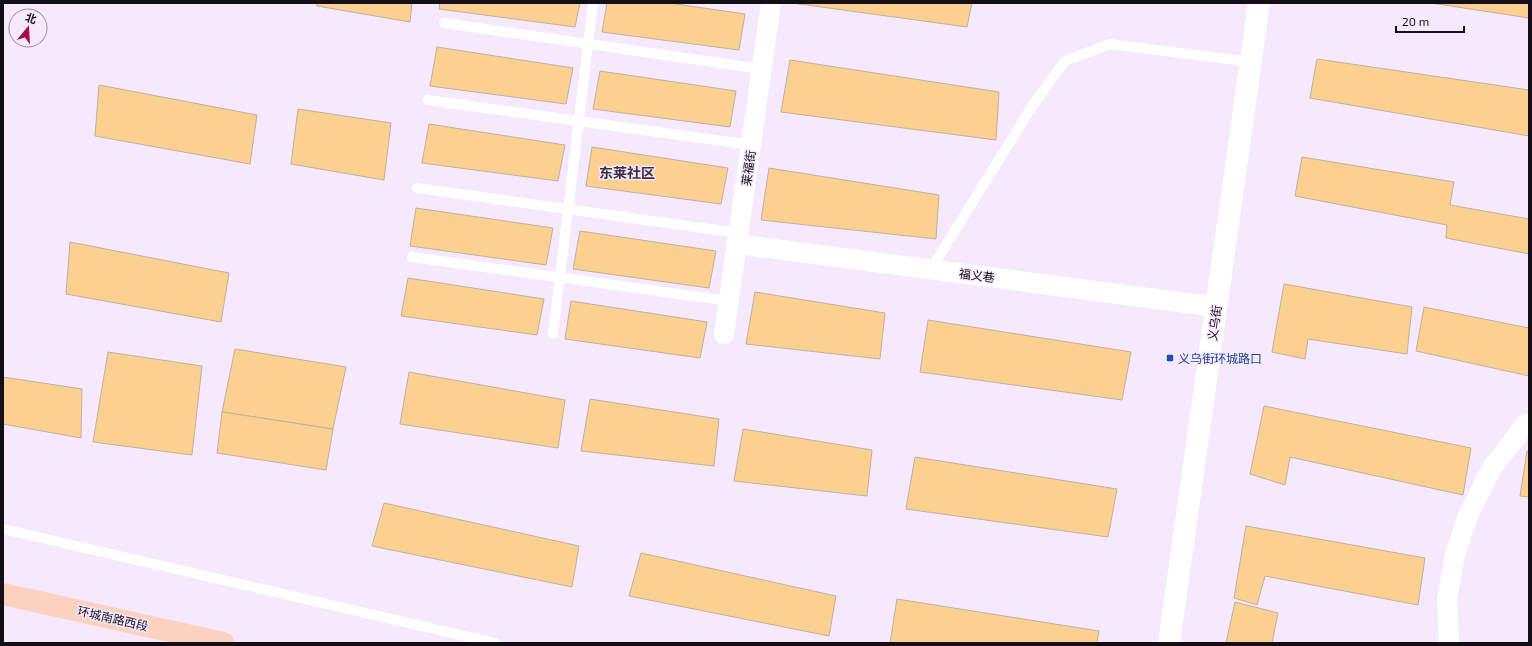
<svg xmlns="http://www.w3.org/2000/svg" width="1532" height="646" viewBox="0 0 1532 646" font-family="'Exo 2','Noto Sans SC',sans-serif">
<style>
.building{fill:#fcd090;stroke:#beb09e}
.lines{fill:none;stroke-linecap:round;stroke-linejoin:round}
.lane{stroke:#fff;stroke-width:10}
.street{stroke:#fff;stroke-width:20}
.secondary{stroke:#fff;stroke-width:22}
.primary{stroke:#fcd1bf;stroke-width:22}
.transit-dot{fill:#1a4fb4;stroke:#f6e9fd;stroke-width:1.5}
.labels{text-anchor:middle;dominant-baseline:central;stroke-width:3;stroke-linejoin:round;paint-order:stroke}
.street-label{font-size:12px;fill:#140f16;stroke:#f6e9fd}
.transit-label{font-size:12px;fill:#164399;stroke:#f6e9fd;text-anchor:start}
.quarter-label{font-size:14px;font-weight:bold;fill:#392f3e;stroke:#f6e9fd}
</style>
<rect width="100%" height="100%" fill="#f6e9fd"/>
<g class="building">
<path d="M317,3H412L410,22L317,6Z"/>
<path d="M440,3H580L575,27L439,9Z"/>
<path d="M607,3H669L745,14L739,50L602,32Z"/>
<path d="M792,3H972L967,27Z"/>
<path d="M1431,3H1529V18Z"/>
<path d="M437,47L573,68L566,104L430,86Z"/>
<path d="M1317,59L1529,90V136L1310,98Z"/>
<path d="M790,60L999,92L996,140L781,112Z"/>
<path d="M600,71L736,91L730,127L593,109Z"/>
<path d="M99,85L257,115L250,164L95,136Z"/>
<path d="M298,109L391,123L384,180L291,164Z"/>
<path d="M429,124L565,145L558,181L422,163Z"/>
<path d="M592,147L728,168L721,204L586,186Z"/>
<path d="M1302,157L1454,182L1450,205L1529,219V254L1446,238L1447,225L1295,196Z"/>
<path d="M769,168L939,195L936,239L761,220Z"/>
<path d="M416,208L553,228L546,265L410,246Z"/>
<path d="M580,231L716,251L709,288L573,269Z"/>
<path d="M70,242L229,273L221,322L66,294Z"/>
<path d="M408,278L544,299L537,335L401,316Z"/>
<path d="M1284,284L1412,307L1407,354L1308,339L1305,359L1272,352Z"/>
<path d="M755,292L885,313L880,359L746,344Z"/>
<path d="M571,301L707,322L700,358L565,339Z"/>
<path d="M1424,307L1529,328V376L1416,351Z"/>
<path d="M928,320L1131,352L1122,400L920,372Z"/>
<path d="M235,349L346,367L333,429L222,412Z"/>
<path d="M108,352L202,366L192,455L93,442Z"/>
<path d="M409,372L565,400L558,448L400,424Z"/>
<path d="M3,377L82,389L81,438L3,424Z"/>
<path d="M590,399L719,419L714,466L581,451Z"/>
<path d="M1264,406L1471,448L1463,495L1290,457L1285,485L1250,474Z"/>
<path d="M222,412L333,429L326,470L217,453Z"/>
<path d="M743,429L872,450L867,496L734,481Z"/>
<path d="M1527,451L1529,452V497L1520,496Z"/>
<path d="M915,457L1117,489L1108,537L906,509Z"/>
<path d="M384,503L579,546L572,587L372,546Z"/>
<path d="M1246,526L1425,558L1418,605L1265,576L1257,605L1234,598Z"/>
<path d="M641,553L836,596L829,636L629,596Z"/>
<path d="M897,599L1099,631L1097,643H890Z"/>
<path d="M1235,602L1278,613L1272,643H1226Z"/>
</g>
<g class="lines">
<g class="lane">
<path d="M444,23L761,69"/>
<path d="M428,100L751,145"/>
<path d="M417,188L738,233"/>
<path d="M412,257L729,301"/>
<path d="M931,269L1033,105L1065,61L1110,44L1251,62"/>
<path d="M553,334L593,3"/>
<path d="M3,529L495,643"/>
</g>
<g class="street">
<path d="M737,244L1217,307"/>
<path d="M724,334L771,3"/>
<path d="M1449,643L1447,599L1455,555L1467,518L1491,469L1526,424H1529"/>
</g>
<path class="secondary" d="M1169,643L1259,3"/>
<path class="primary" d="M3,594L223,643"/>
</g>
<rect class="transit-dot" x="1166" y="354" width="8" height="8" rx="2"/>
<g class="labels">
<g class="street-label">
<text transform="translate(748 168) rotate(-82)">莱福街</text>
<text transform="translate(977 275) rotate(7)">福义巷</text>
<text transform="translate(1214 323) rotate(-82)">义乌街</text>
<text transform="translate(113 618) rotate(13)">环城南路西段</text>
</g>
<g class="transit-label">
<text x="1178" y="358">义乌街环城路口</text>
</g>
<g class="quarter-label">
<text x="627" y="172">东莱社区</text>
</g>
</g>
<rect width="1532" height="646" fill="none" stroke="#140f16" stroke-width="8"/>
<g transform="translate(28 28) rotate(18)"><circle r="19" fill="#f6e9fd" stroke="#9c92a1"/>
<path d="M0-3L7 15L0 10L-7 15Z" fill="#a50e48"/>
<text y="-6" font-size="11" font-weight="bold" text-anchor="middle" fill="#140f16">北</text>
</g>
<path d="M1396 26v6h68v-6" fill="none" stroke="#140f16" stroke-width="2"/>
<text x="1402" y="26" font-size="12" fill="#140f16" stroke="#f6e9fd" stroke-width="3" paint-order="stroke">20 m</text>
</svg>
